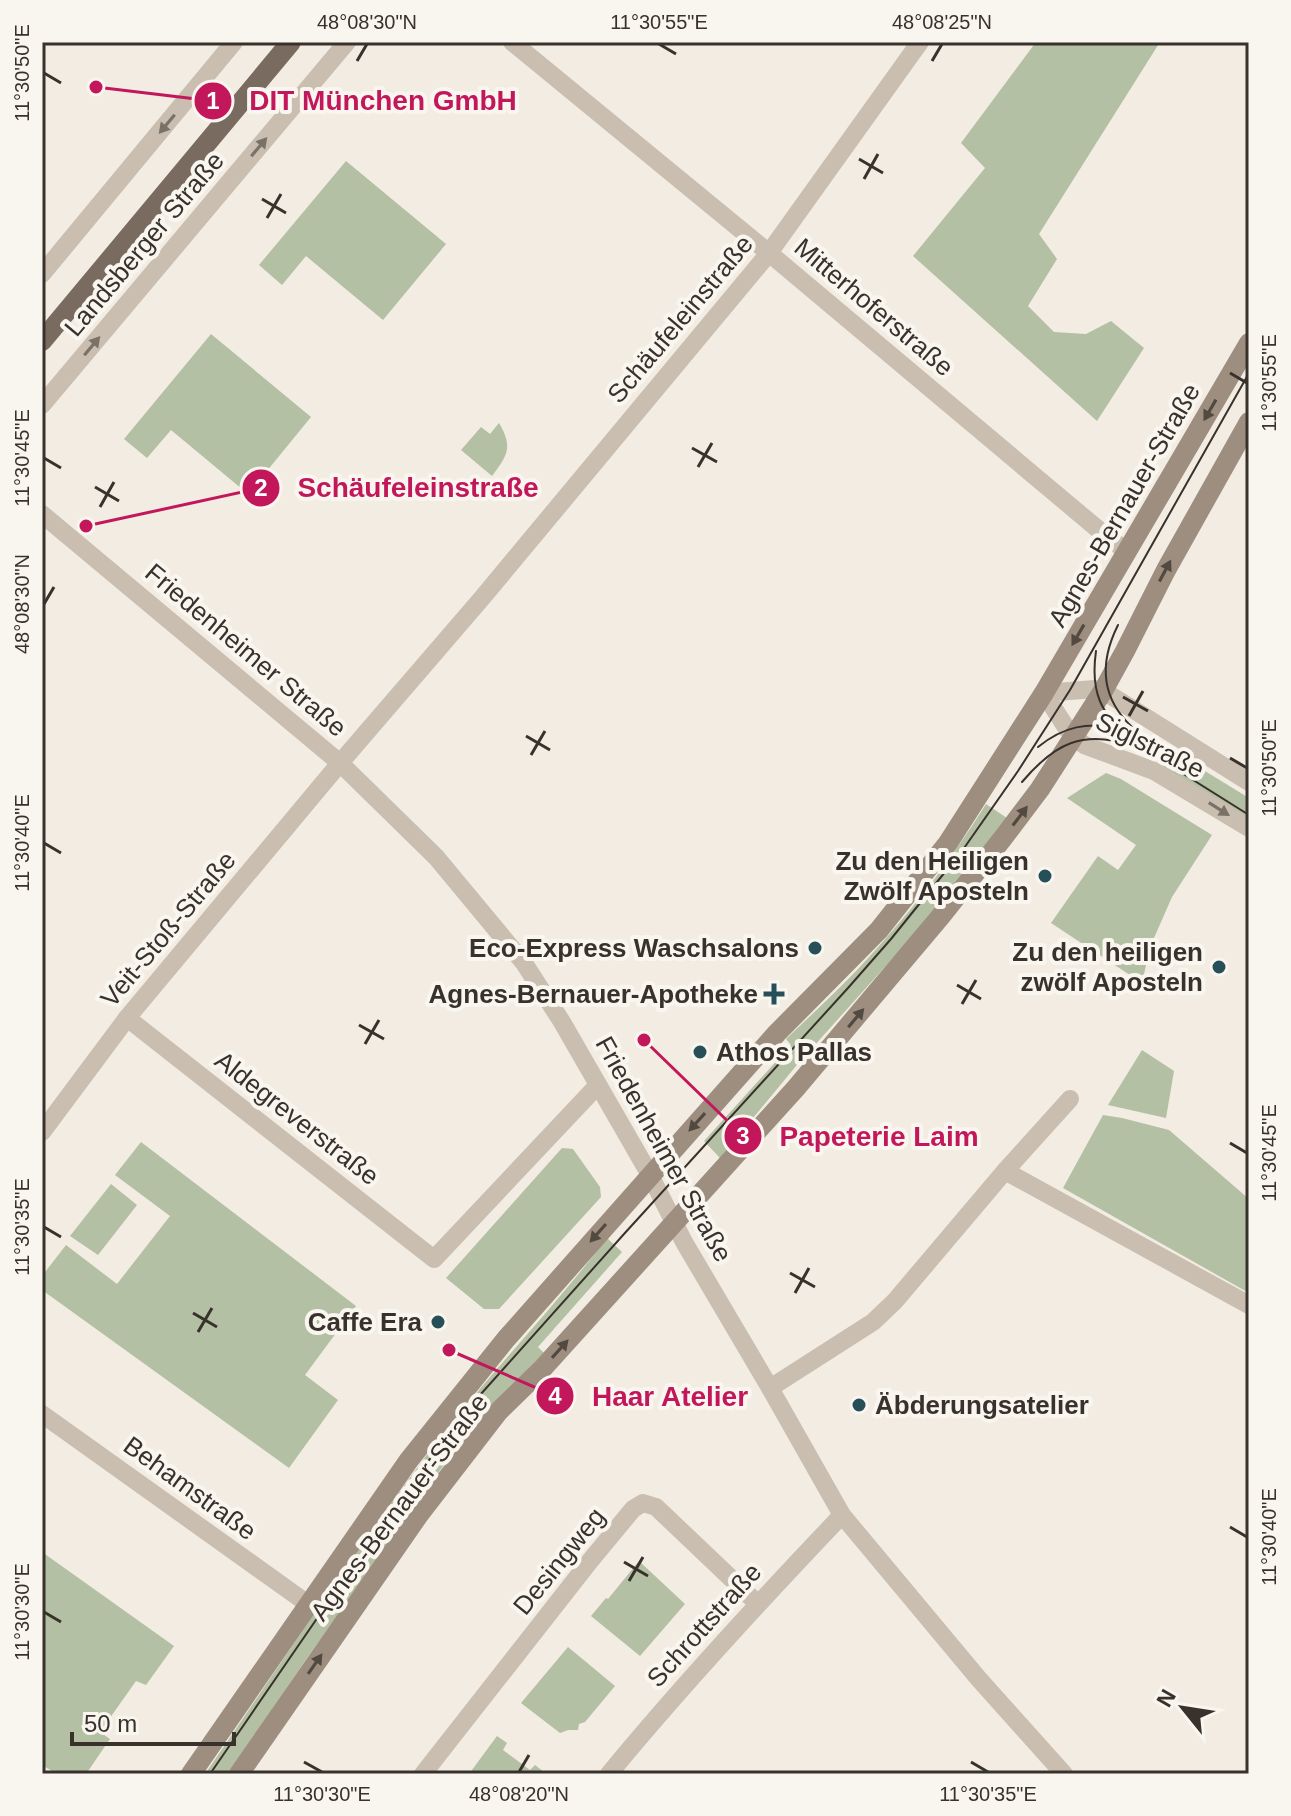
<svg xmlns="http://www.w3.org/2000/svg" width="1291" height="1816" viewBox="0 0 1291 1816" font-family="Arial,sans-serif">
<style>
.green{fill:#b3c0a3}
.lines{fill:none;stroke-linecap:round;stroke-linejoin:round}
.minor{stroke:#c9beaf;stroke-width:18}
.secondary{stroke:#9d8e80;stroke-width:20}
.primary{stroke:#796b5f;stroke-width:20}
.tram{stroke:#39322c;stroke-width:2}
.oneway{fill:#7a7167}
.oneway2{fill:#524941}
.ticks{fill:none;stroke:#39322c;stroke-width:3}
.poi-dot{fill:#264f57;stroke:#f9f6ef;stroke-width:3}
.labels{text-anchor:middle;dominant-baseline:central;stroke-width:8;stroke-linejoin:round;paint-order:stroke}
.street-label{font-size:26px;fill:#39322c;stroke:#f9f6ef}
.poi-label{font-size:26px;font-weight:bold;fill:#39322c;stroke:#f9f6ef;text-anchor:end}
.leader{fill:none;stroke:#c2185b;stroke-width:3}
.callout-dot{fill:#c2185b;stroke:#f9f6ef;stroke-width:3}
.mark-label{font-size:24px;text-anchor:middle;font-weight:bold;fill:#fff}
.callout-label{font-size:28px;text-anchor:middle;font-weight:bold;fill:#c2185b;stroke:#f9f6ef;stroke-width:8;stroke-linejoin:round;paint-order:stroke}
.neatline{fill:none;stroke:#39322c;stroke-width:3}
.ticks-label{font-size:20px;text-anchor:middle;fill:#39322c}
</style>
<rect width="100%" height="100%" fill="#f2ece3"/>
<g class="green">
<path d="M1036,42H1160L1039,234L1057,259L1028,306L1054,332L1086,334L1111,321L1144,348L1097,421L913,256L985,168L961,143Z"/>
<path d="M346,161L446,244L383,320L306,256L282,285L259,265Z"/>
<path d="M211,334L311,417L248,494L171,430L147,458L124,439Z"/>
<path d="M499,423C513,447 508,455 492,476L461,450L481,427L490,434Z"/>
<path d="M1169,749L1249,798V819L1159,766Z"/>
<path d="M1106,773L1121,779L1212,835L1172,897L1150,947L1142,983L1051,923L1098,856L1118,870L1136,845L1067,798Z"/>
<path d="M986,804L1007,818L935,911L796,1066L720,1158L704,1141L791,1045L786,1039C810,1016 834,994 857,970C905,919 949,864 986,804Z"/>
<path d="M1142,1050L1174,1071L1166,1118L1108,1105Z"/>
<path d="M1103,1115L1122,1118L1169,1130L1249,1199V1293L1063,1188Z"/>
<path d="M141,1142L356,1306L305,1375L338,1400L289,1468L42,1290V1276L66,1245L117,1284L170,1216L115,1175Z"/>
<path d="M562,1148L573,1149L600,1187L601,1197L499,1309H484L446,1278Z"/>
<path d="M111,1184L137,1205L98,1255L70,1236Z"/>
<path d="M607,1238L622,1252L538,1347L544,1353L488,1409L448,1459L307,1658L228,1774H205C281,1664 354,1551 435,1444C490,1373 553,1309 607,1238Z"/>
<path d="M42,1552L174,1646L146,1685L136,1681L100,1732L110,1739L86,1774H57L42,1765Z"/>
<path d="M639,1561L685,1604L640,1656L591,1616L606,1598L608,1599Z"/>
<path d="M568,1647L615,1686L585,1722L579,1724L578,1730H568L560,1733L521,1703Z"/>
<path d="M497,1736L507,1743L503,1750L530,1770L535,1765L544,1772L542,1774H469Z"/>
</g>
<g class="lines">
<g class="minor">
<path d="M512,42L769,253L1112,541L1128,551"/>
<path d="M42,274L234,42"/>
<path d="M42,405L347,42"/>
<path d="M42,514L340,763L436,857L524,963L562,1022L650,1175L684,1242L770,1388L842,1515L978,1678L1064,1774"/>
<path d="M1249,782L1110,695L1095,689L1044,693L1067,729L1084,745L1154,771L1249,828"/>
<path d="M127,1018L434,1259L598,1085"/>
<path d="M42,1132L127,1018L340,763L482,598L769,253L920,42"/>
<path d="M1005,1171L1249,1305"/>
<path d="M770,1388L873,1322L895,1301L1005,1171L1070,1099"/>
<path d="M42,1414L308,1604"/>
<path d="M423,1774L590,1561L633,1509L643,1503L656,1507L757,1603"/>
<path d="M609,1774C683,1684 762,1599 842,1515"/>
</g>
<g class="secondary">
<path d="M191,1774L409,1460L506,1339L777,1033L879,930L948,843L1044,693L1249,343"/>
<path d="M239,1774L418,1516L499,1411L543,1368L796,1088L941,916L1003,838L1040,789L1103,691L1125,651L1166,570L1249,422"/>
</g>
<path class="primary" d="M42,341L291,42"/>
<g class="tram">
<path d="M1118,625C1100,661 1100,697 1132,727"/>
<path d="M1096,651C1090,693 1101,713 1131,741L1249,815"/>
<path d="M1038,747C1064,726 1087,722 1120,728"/>
<path d="M1022,782C1055,743 1083,729 1134,746"/>
<path d="M210,1774L371,1540L423,1468L472,1404L624,1234L848,988L891,939L962,851L1018,771L1070,690L1249,373"/>
</g>
</g>
<defs><path id="oneway-solid" d="M-6-.8H1V-3.2L6.5 0L1 3.2V.8H-6Z" transform="scale(2)"/></defs>
<g class="oneway">
<use href="#oneway-solid" transform="translate(167 124) rotate(130)"/>
<use href="#oneway-solid" transform="translate(259 147) rotate(-50)"/>
<use href="#oneway-solid" transform="translate(92 346) rotate(-50)"/>
<use href="#oneway-solid" transform="translate(1219 809) rotate(32)"/>
</g>
<g class="oneway2">
<use href="#oneway-solid" transform="translate(1210 410) rotate(120)"/>
<use href="#oneway-solid" transform="translate(1165 571) rotate(-62)"/>
<use href="#oneway-solid" transform="translate(1078 635) rotate(120)"/>
<use href="#oneway-solid" transform="translate(1020 816) rotate(-53)"/>
<use href="#oneway-solid" transform="translate(856 1018) rotate(-50)"/>
<use href="#oneway-solid" transform="translate(697 1122) rotate(132)"/>
<use href="#oneway-solid" transform="translate(598 1233) rotate(131)"/>
<use href="#oneway-solid" transform="translate(560 1349) rotate(-48)"/>
<use href="#oneway-solid" transform="translate(315 1664) rotate(-55)"/>
</g>
<path class="ticks" d="M659,44L676,54M357,61L367,44M932,61L942,44M44,73L61,83M859,159L883,173M864,179L878,154M262,199L286,213M267,218L281,194M1230,373L1247,383M692,448L717,462M44,458L61,468M698,467L712,443M95,487L119,501M100,507L114,482M44,604L54,587M1123,697L1148,711M1129,716L1143,691M526,736L550,750M531,755L545,731M1230,758L1247,768M44,843L61,853M957,985L981,999M962,1004L976,980M359,1025L384,1039M365,1044L379,1020M1230,1143L1247,1153M44,1227L61,1237M790,1273L815,1287M795,1293L809,1268M193,1313L217,1327M198,1332L212,1308M1230,1527L1247,1537M624,1562L648,1576M629,1581L643,1557M44,1612L61,1622M304,1762L322,1772M971,1762L988,1772M519,1772L529,1755"/>
<g class="poi-dot">
<circle cx="1045" cy="876" r="8"/>
<circle cx="815" cy="948" r="8"/>
<circle cx="1219" cy="967" r="8"/>
<path d="M770 982h8v8h8v8h-8v8h-8v-8h-8v-8h8z"/>
<circle cx="700" cy="1052" r="8"/>
<circle cx="438" cy="1322" r="8"/>
<circle cx="859" cy="1405" r="8"/>
</g>
<g class="labels">
<g class="street-label">
<text transform="translate(144 244) rotate(-50)">Landsberger Straße</text>
<text transform="translate(874 307) rotate(40)">Mitterhoferstraße</text>
<text transform="translate(680 319) rotate(-50)">Schäufeleinstraße</text>
<text transform="translate(1124 505) rotate(-60)">Agnes-Bernauer-Straße</text>
<text transform="translate(246 650) rotate(40)">Friedenheimer Straße</text>
<text transform="translate(1150 745) rotate(26)">Siglstraße</text>
<text transform="translate(168 929) rotate(-50)">Veit-Stoß-Straße</text>
<text transform="translate(297 1118) rotate(38)">Aldegreverstraße</text>
<text transform="translate(664 1149) rotate(61)">Friedenheimer Straße</text>
<text transform="translate(190 1488) rotate(36)">Behamstraße</text>
<text transform="translate(399 1507) rotate(-53)">Agnes-Bernauer-Straße</text>
<text transform="translate(559 1561) rotate(-51)">Desingweg</text>
<text transform="translate(704 1625) rotate(-48)">Schrottstraße</text>
</g>
<g class="poi-label">
<text x="1029" y="861">Zu den Heiligen<tspan x="1029" dy="30">Zwölf Aposteln</tspan></text>
<text x="799" y="948">Eco-Express Waschsalons</text>
<text x="1203" y="952">Zu den heiligen<tspan x="1203" dy="30">zwölf Aposteln</tspan></text>
<text x="758" y="994">Agnes-Bernauer-Apotheke</text>
<text x="716" y="1052" text-anchor="start">Athos Pallas</text>
<text x="422" y="1322">Caffe Era</text>
<text x="875" y="1405" text-anchor="start">Äbderungsatelier</text>
</g>
</g>
<path class="leader" d="M96 87L213 101M86 526L261 488M644 1040L743 1136M449 1350L555 1396"/>
<g class="callout-dot">
<circle cx="96" cy="87" r="8"/>
<circle cx="86" cy="526" r="8"/>
<circle cx="644" cy="1040" r="8"/>
<circle cx="449" cy="1350" r="8"/>
<circle cx="213" cy="101" r="20"/>
<circle cx="261" cy="488" r="20"/>
<circle cx="743" cy="1136" r="20"/>
<circle cx="555" cy="1396" r="20"/>
</g>
<g class="mark-label">
<text x="213" y="109">1</text>
<text x="261" y="496">2</text>
<text x="743" y="1144">3</text>
<text x="555" y="1404">4</text>
</g>
<g class="callout-label">
<text x="383" y="110">DIT München GmbH</text>
<text x="418" y="497">Schäufeleinstraße</text>
<text x="879" y="1146">Papeterie Laim</text>
<text x="670" y="1406">Haar Atelier</text>
</g>
<rect width="1291" height="1816" fill="none" stroke="#f9f6ef" stroke-width="88"/>
<g transform="translate(1183 1708) rotate(300)" stroke="#f9f6ef" stroke-width="6" paint-order="stroke">
<path d="M0-6L14 30L0 20L-14 30Z" fill="#39322c"/>
<text y="-12" font-size="22" font-weight="bold" text-anchor="middle" fill="#39322c">N</text>
</g>
<path d="M72 1732v12h162v-12" fill="none" stroke="#39322c" stroke-width="4"/>
<text x="84" y="1732" font-size="24" fill="#39322c" stroke="#f9f6ef" stroke-width="6" paint-order="stroke">50 m</text>
<rect x="44" y="44" width="1203" height="1728" class="neatline"/>
<g class="ticks-label">
<text x="367" y="29">48°08'30"N</text>
<text x="659" y="29">11°30'55"E</text>
<text x="942" y="29">48°08'25"N</text>
<text transform="translate(22 73) rotate(-90)" y="7">11°30'50"E</text>
<text transform="translate(1269 383) rotate(-90)" y="7">11°30'55"E</text>
<text transform="translate(22 458) rotate(-90)" y="7">11°30'45"E</text>
<text transform="translate(22 604) rotate(-90)" y="7">48°08'30"N</text>
<text transform="translate(1269 768) rotate(-90)" y="7">11°30'50"E</text>
<text transform="translate(22 843) rotate(-90)" y="7">11°30'40"E</text>
<text transform="translate(1269 1153) rotate(-90)" y="7">11°30'45"E</text>
<text transform="translate(22 1227) rotate(-90)" y="7">11°30'35"E</text>
<text transform="translate(1269 1537) rotate(-90)" y="7">11°30'40"E</text>
<text transform="translate(22 1612) rotate(-90)" y="7">11°30'30"E</text>
<text x="322" y="1801">11°30'30"E</text>
<text x="519" y="1801">48°08'20"N</text>
<text x="988" y="1801">11°30'35"E</text>
</g>
</svg>
